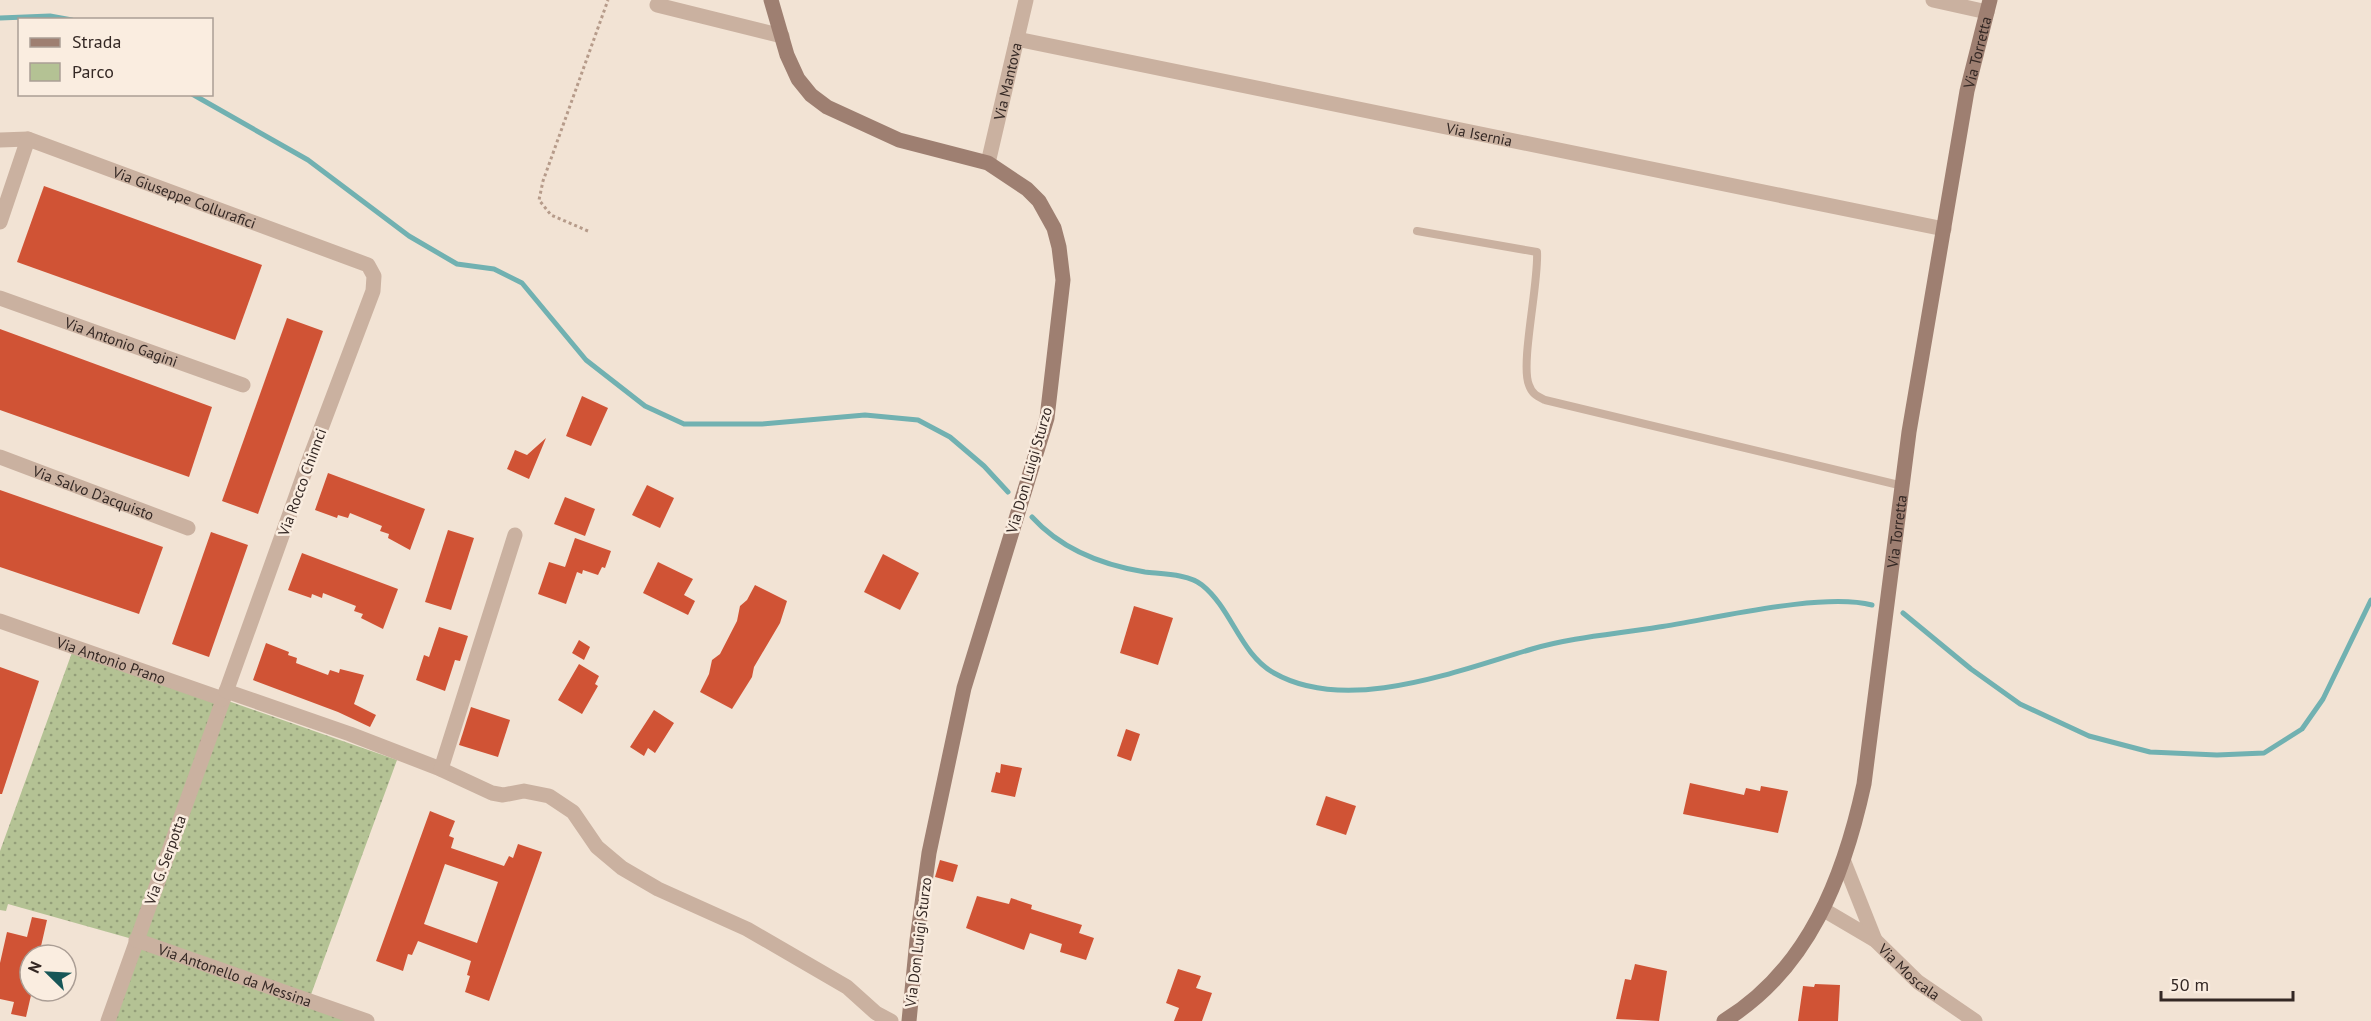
<svg xmlns="http://www.w3.org/2000/svg" width="2371" height="1021" viewBox="0 0 2371 1021" font-family="'PT Sans',sans-serif">
<style>
.green{fill:url(#green-dots)}
.lines{fill:none;stroke-linecap:round;stroke-linejoin:round}
.stream{stroke:#71b1b1;stroke-width:5}
.building{fill:#d05335;fill-rule:evenodd}
.path{stroke:#b69b8a;stroke-width:3;stroke-dasharray:3 3;stroke-linecap:butt}
.lane{stroke:#cab1a0;stroke-width:8}
.street{stroke:#cab1a0;stroke-width:15}
.secondary{stroke:#9e7f71;stroke-width:15}
.labels{text-anchor:middle;dominant-baseline:central;stroke-width:5;stroke-linejoin:round;paint-order:stroke}
.street-label{font-size:15px;fill:#342824;stroke:#faede0}
</style>
<defs>
<pattern id="green-dots" width="8" height="8" patternUnits="userSpaceOnUse" patternTransform="scale(1.5)"><rect width="8" height="8" fill="#b4c294"/><path d="M2 2h.1M6 6h.1" fill="none" stroke="#939e79" stroke-width="1.8" stroke-linecap="round"/></pattern>
</defs>
<rect width="100%" height="100%" fill="#f2e3d4"/>
<path class="green" d="M74,647L397,760L309,1000L349,1021H108L136,940L8,904L6,911L0,910V851Z"/>
<g class="lines">
<g class="stream">
<path d="M0,18L50,16L72,20"/>
<path d="M192,94L308,160L409,236L457,264L494,269L522,283L586,360L645,406L684,424H762L865,415L918,420L950,437L984,466L1008,492"/>
<path d="M1032,517C1061,549 1102,565 1145,572C1162,574 1189,574 1202,585C1232,609 1240,654 1274,673C1348,715 1459,670 1532,649C1573,637 1617,634 1659,627C1713,619 1822,592 1872,605"/>
<path d="M1903,613L1971,669L2020,704L2089,736L2150,752L2217,755L2264,753L2302,729L2323,699L2371,600"/>
</g>
</g>
<g class="building">
<path d="M44,186L262,265L235,340L17,262Z"/>
<path d="M287,318L323,331L258,514L222,501Z"/>
<path d="M0,329L212,407L189,477L0,410Z"/>
<path d="M582,396L608,408L591,446L566,436Z"/>
<path d="M546,438L529,479L507,469L515,450L527,455Z"/>
<path d="M328,473L425,509L410,550L388,538L389,534L380,531L382,526L350,513L348,518L338,515L337,518L315,510Z"/>
<path d="M647,485L674,498L660,528L632,515Z"/>
<path d="M0,490L163,547L139,614L0,567Z"/>
<path d="M565,497L595,509L585,536L554,524Z"/>
<path d="M448,530L474,538L451,610L425,602Z"/>
<path d="M211,532L248,545L209,657L172,644Z"/>
<path d="M575,538L611,551L605,568L602,567L598,575L583,570L582,574L577,572L566,604L538,594L549,562L565,567Z"/>
<path d="M302,553L398,589L383,629L361,618L363,614L354,611L356,606L323,593L322,598L312,594L311,598L288,590Z"/>
<path d="M883,554L919,573L900,610L864,592Z"/>
<path d="M658,562L693,579L684,595L695,601L688,615L643,593Z"/>
<path d="M755,585L787,601L780,623L754,667L752,677L732,709L700,692L709,674L712,660L720,654L737,621L740,606L747,600Z"/>
<path d="M1134,606L1173,618L1158,665L1120,653Z"/>
<path d="M439,627L468,636L460,661L455,660L445,691L416,680L424,655L429,657Z"/>
<path d="M579,640L590,647L584,660L572,653Z"/>
<path d="M266,643L289,652L288,655L297,658L296,663L328,675L330,670L339,673L340,669L364,675L354,704L376,715L370,727L338,712L253,680Z"/>
<path d="M579,664L599,676L595,684L598,686L582,714L558,700Z"/>
<path d="M0,667L39,681L2,794H0Z"/>
<path d="M471,707L510,720L498,757L459,745Z"/>
<path d="M654,710L674,723L655,753L648,748L644,756L630,747Z"/>
<path d="M1126,729L1140,734L1131,761L1117,756Z"/>
<path d="M1001,764L1022,768L1015,797L991,792L996,772L1000,773Z"/>
<path d="M1690,783L1744,795L1746,788L1760,791L1761,786L1788,791L1778,833L1683,814Z"/>
<path d="M1326,796L1356,806L1346,835L1316,825Z"/>
<path d="M430,811L455,821L449,836L454,838L451,848L504,866L509,856L513,858L518,844L542,852L489,1001L465,992L470,976L467,975L471,961L418,941L412,955L408,954L403,971L376,961ZM445,864L498,882L477,943L424,924Z"/>
<path d="M940,860L958,865L953,882L935,877Z"/>
<path d="M977,896L1009,904L1011,898L1032,905L1031,909L1082,925L1079,933L1094,938L1086,960L1060,952L1062,944L1030,933L1024,950L966,928Z"/>
<path d="M32,917L47,920L39,955H30L32,991L26,1017L11,1014L14,1002L0,999V963L7,932L27,937Z"/>
<path d="M1635,964L1667,971L1659,1021L1616,1019L1625,979L1631,980Z"/>
<path d="M1178,969L1201,976L1196,988L1212,993L1202,1021H1174L1179,1008L1166,1003Z"/>
<path d="M1815,984L1840,985L1838,1021H1798L1803,986L1814,987Z"/>
</g>
<g class="lines">
<path class="path" d="M588,231L551,215L539,200L543,181L608,0"/>
<path class="lane" d="M1417,231L1537,252C1539,283 1520,364 1529,385C1532,394 1537,396 1545,400L1903,486"/>
<g class="street">
<path d="M1933,0L1987,12"/>
<path d="M657,5L782,36"/>
<path id="s1" d="M1017,39L1944,229"/>
<path id="s2" d="M0,140L28,139L368,265L374,276L373,291L308,463L108,1021"/>
<path id="s3" d="M988,163L1026,0"/>
<path d="M0,222L28,139"/>
<path id="s4" d="M0,298L243,385"/>
<path id="s5" d="M0,457L188,528"/>
<path id="s6" d="M0,621L223,699"/>
<path d="M226,691L350,734L438,768L492,793L503,795L524,791L549,796L573,812L597,847L622,868L658,889L747,929L847,987L876,1013L891,1021"/>
<path d="M441,769L515,535"/>
<path d="M1844,862L1875,940"/>
<path id="s7" d="M1824,910L1875,940L1918,982L1975,1021"/>
<path id="s8" d="M136,940L367,1021"/>
</g>
<g class="secondary">
<path d="M771,0L787,55L798,79L811,95L827,107L899,140L988,163L1027,189L1039,201L1054,228L1059,247L1063,280L1047,418L964,688L929,853L917,940L909,1021"/>
<path id="s9" d="M1724,1021C1809,969 1844,876 1864,784L1909,432L1967,91L1990,0"/>
</g>
</g>
<g class="labels">
<g class="street-label">
<text stroke="none"><textPath href="#s9" startOffset="1024">Via Torretta</textPath></text>
<text stroke="none"><textPath href="#s3" startOffset="84">Via Mantova</textPath></text>
<text stroke="none"><textPath href="#s1" startOffset="472">Via Isernia</textPath></text>
<text stroke="none"><textPath href="#s2" startOffset="195">Via Giuseppe Collurafici</textPath></text>
<text stroke="none"><textPath href="#s4" startOffset="129">Via Antonio Gagini</textPath></text>
<text transform="translate(1029 470) rotate(-74)">Via Don Luigi Sturzo</text>
<text transform="translate(302 482) rotate(-70)">Via Rocco Chinnci</text>
<text stroke="none"><textPath href="#s5" startOffset="100">Via Salvo D'acquisto</textPath></text>
<text stroke="none"><textPath href="#s9" startOffset="538">Via Torretta</textPath></text>
<text stroke="none"><textPath href="#s6" startOffset="118">Via Antonio Prano</textPath></text>
<text transform="translate(165 860) rotate(-70)">Via G. Serpotta</text>
<text transform="translate(918 942) rotate(-83)">Via Don Luigi Sturzo</text>
<text stroke="none"><textPath href="#s7" startOffset="106">Via Moscala</textPath></text>
<text stroke="none"><textPath href="#s8" startOffset="105">Via Antonello da Messina</textPath></text>
</g>
</g>
<rect x="18" y="18" width="195" height="78" fill="#faede0" stroke="#ab9e95" stroke-width="1.5"/>
<rect x="30" y="38" width="30" height="9" fill="#9e7f71" stroke="#ab9e95" stroke-width="1.5"/>
<text x="72" y="48" font-size="18" fill="#342824">Strada</text>
<rect x="30" y="63" width="30" height="18" fill="#b4c294" stroke="#ab9e95" stroke-width="1.5"/>
<text x="72" y="78" font-size="18" fill="#342824">Parco</text>
<g transform="translate(48 973) rotate(294)"><circle r="28" fill="#faede0" stroke="#ab9e95" stroke-width="1.5"/>
<path d="M0-4.5L10 22L0 15L-10 22Z" fill="#175657"/>
<text y="-9" font-size="16" font-weight="bold" text-anchor="middle" fill="#342824">N</text>
</g>
<path d="M2161 991v9h132v-9" fill="none" stroke="#342824" stroke-width="3"/>
<text x="2170" y="991" font-size="18" fill="#342824" stroke="#faede0" stroke-width="4.5" paint-order="stroke">50 m</text>
</svg>
